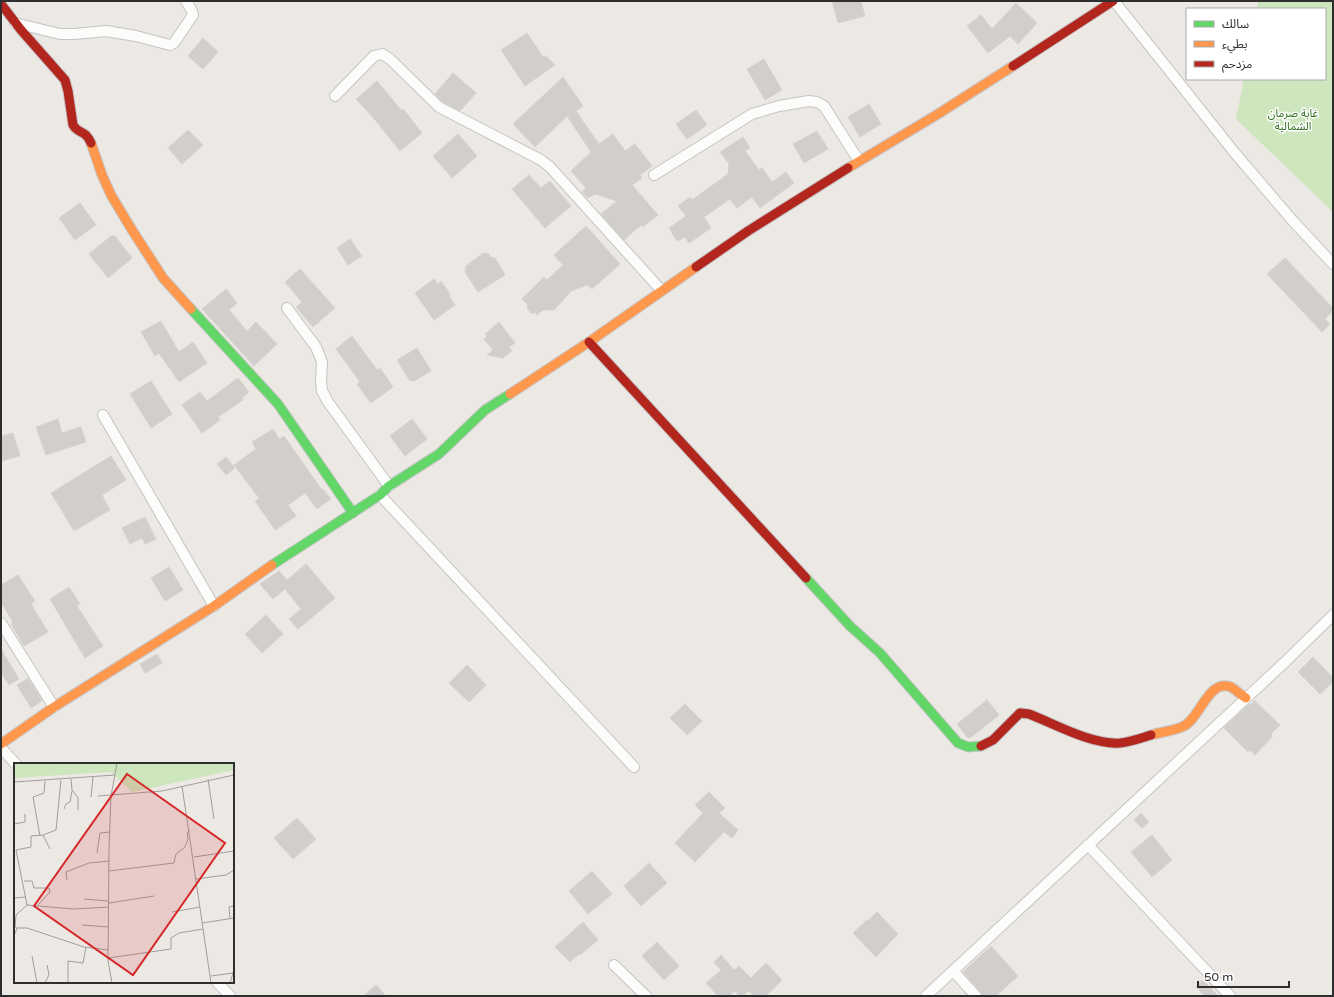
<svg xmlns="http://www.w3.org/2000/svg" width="1334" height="997" viewBox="0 0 1334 997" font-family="'Varela Round','Noto Sans Arabic',sans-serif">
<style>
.green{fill:#cee6be}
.building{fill:#d1cecb;stroke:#d7d4d0}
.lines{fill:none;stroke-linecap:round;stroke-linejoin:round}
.street-casing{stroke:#c5c4c5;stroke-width:12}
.fast-casing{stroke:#c5c4c5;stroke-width:11}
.slow-casing{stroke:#c5c4c5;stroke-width:11}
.jam-casing{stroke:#c5c4c5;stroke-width:11}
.street{stroke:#fcfcfb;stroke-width:10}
.fast{stroke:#63d668;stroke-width:9}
.slow{stroke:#ff974d;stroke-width:9}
.jam{stroke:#b3261e;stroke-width:9}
.labels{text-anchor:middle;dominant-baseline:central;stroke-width:3;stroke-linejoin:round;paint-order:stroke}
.park-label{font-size:11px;fill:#2c6e1b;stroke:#fff}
.inset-road{fill:none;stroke:#a09e9b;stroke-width:1}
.view{fill:#d62828;fill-opacity:0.15;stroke:#d62828;stroke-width:2}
.inset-edge{fill:none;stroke:#2e2e2e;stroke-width:2}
</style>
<rect width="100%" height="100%" fill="#ece8e4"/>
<path class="green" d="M1258,1H1333V212L1236,119L1244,79H1325V9H1257Z"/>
<g class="building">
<path d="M832,1H861L865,16L838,23Z"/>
<path d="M1016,3L1037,23L1018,44L1010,36L988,53L967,26L981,15L992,29Z"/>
<path d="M527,33L543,57L546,56L555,65L525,86L501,50Z"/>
<path d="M203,38L218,52L203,69L188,56Z"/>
<path d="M764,59L782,90L765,100L747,69Z"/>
<path d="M453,73L476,93L460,111L443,102L435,94Z"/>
<path d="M563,77L583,106L576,111L599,144L613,134L625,151L635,144L652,166L640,175L642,178L632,185L658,215L643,227L641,225L624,240L601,214L617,201L595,194L588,198L582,192L586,188L571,171L591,152L567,116L535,147L513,124Z"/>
<path d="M377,81L401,110L403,109L422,133L400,151L376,121L356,99Z"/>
<path d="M869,104L881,124L860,137L848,117Z"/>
<path d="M696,110L707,125L687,139L676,124Z"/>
<path d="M188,130L203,145L182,164L168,148Z"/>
<path d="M817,131L828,149L804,163L793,144Z"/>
<path d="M458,134L477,156L452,178L433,156Z"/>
<path d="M743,137L750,148L745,151L759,170L762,168L772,182L786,172L794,183L760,208L752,197L737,208L730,199L704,217L711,228L689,243L685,237L677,241L669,228L686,216L678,206L690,197L692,200L728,174L729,164L720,152Z"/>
<path d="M529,175L541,188L550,181L571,206L545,228L512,189Z"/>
<path d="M80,203L96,225L75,240L59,218Z"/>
<path d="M586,226L620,264L592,289L587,285L571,291L554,310H543L537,315L534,312L532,314L527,308L528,305L522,299L544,277L547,280L563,265L554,255Z"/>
<path d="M111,236H115L132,258L108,278L89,254Z"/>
<path d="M350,239L362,256L348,265L337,248Z"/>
<path d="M483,253L489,254L490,257L495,258L505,275L478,292L465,272L466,266Z"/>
<path d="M1285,258L1333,308V311L1325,319L1330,324L1322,332L1267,274Z"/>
<path d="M300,269L335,308L313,327L296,307L302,302L285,282Z"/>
<path d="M434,279L438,284L441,281L450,294V297L455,305L434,320L415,293Z"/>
<path d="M226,289L237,303L229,310L247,331L256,322L277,344L254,366L202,309Z"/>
<path d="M161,321L179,352L193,342L207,363L179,382L159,353L155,356L141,332Z"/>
<path d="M499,322L515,343L509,347L512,351L503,358L487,355L493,350L484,339L487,336L485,334Z"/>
<path d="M352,336L377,370L380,368L393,387L371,403L357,384L360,382L336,349Z"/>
<path d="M417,348L431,371L414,381H410L397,360Z"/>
<path d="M238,378L249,392L242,398L243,400L218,417L220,420L202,433L182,405L200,392L207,401Z"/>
<path d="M151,381L172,414L151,428L130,394Z"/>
<path d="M58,419L62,433L81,427L86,442L46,455L36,427Z"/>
<path d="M412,419L427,439L405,456L390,436Z"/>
<path d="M273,429L279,439L284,436L322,490L323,489L331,499L317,509L305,493L288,505L296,516L275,530L255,501L259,498L234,465L256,449L252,442Z"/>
<path d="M13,433L20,456L1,461V436Z"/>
<path d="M111,456L126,480L102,495L110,510L74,531L51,493Z"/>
<path d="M226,457L235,468L226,475L217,464Z"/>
<path d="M145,517L156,539L145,544L142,538L130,544L122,528Z"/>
<path d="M306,564L335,598L298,629L289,619L301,609L285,589L273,599L260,584L279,571L287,580Z"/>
<path d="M169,567L183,590L165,601L151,578Z"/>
<path d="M18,575L35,601L31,604L48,632L24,646L11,624L13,622L1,602V585Z"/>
<path d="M69,587L80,604L77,606L103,646L85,658L50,599Z"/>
<path d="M266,615L283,634L262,653L245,634Z"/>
<path d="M1,649L19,679L9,685L1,672Z"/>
<path d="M157,654L162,663L145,673L140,664Z"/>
<path d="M1313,657L1333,678V682L1320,694L1298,672Z"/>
<path d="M467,665L486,685L469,702L449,683Z"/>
<path d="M28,678L42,701L31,708L17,685Z"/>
<path d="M987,700L999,715L970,738H968L957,724Z"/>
<path d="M1254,700L1280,725L1271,734L1272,737L1255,755L1250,750L1248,752L1224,728L1247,706L1253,703Z"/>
<path d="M685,704L702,721L687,735L670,718Z"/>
<path d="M709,792L725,808L719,813L738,830L732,838L724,832L695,862L675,843L703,813L695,805Z"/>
<path d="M1141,813L1149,822L1142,828L1134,820Z"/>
<path d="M297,818L316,839L293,859L274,838Z"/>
<path d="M1152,835L1172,860L1152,877L1131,852Z"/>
<path d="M649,863L667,883L641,906L624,886Z"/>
<path d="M592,871L612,894L588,914L569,891Z"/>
<path d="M877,912L898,934L876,957L853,933L867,920L868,921Z"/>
<path d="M583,922L598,940L580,955L579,954L570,962L555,947Z"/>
<path d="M657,942L679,966L664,980L642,956Z"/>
<path d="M991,946L1018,976L996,996H982L981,992L963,972Z"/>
<path d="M721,955L734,970L739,966L751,978L766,963L782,980L766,996H754L749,991L743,996H739L735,991L729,996H718L706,983L721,970L714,962Z"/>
<path d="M1203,980L1218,996H1204L1196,986Z"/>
<path d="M376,985L386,996H363Z"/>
</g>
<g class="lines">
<g class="street-casing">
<g id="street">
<path d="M1114,1L1234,152L1292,220L1333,264"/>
<path d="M15,23L60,34H75L106,31L136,36L170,45L174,43L193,15L192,11L186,1"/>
<path d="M335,96L374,56L382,54L390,59L439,107L541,160L550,167L661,290"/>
<path d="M654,175L752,114L779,106L809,101L817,102L824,106L859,161"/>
<path d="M287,308L316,347L322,362L321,381L322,391L328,402L389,486"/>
<path d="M103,415L214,606"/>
<path d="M380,495L634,767"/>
<path d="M1,623L54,707"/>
<path d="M1,748L16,764"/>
<path d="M1088,845L1230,996"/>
<path d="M614,965L646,996"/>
<path d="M953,971L976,996"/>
<path d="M217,982L230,996"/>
<path d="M926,996L1285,662L1333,615"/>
</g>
</g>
<g class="fast-casing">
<g id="fast">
<path d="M191,309L278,404L353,513"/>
<path d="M272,565L380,495L389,486L439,454L485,410L510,394"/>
<path d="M806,578L850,626L880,653L958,743L968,747L981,746"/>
</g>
</g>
<g class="slow-casing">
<g id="slow">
<path d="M91,143L102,175L111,195L132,230L163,278L191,309"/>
<path d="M848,168L938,114L1013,66"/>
<path d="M510,394L589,342L696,267"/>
<path d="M1151,735C1161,732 1174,731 1184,726C1200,718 1209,678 1231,687C1236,690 1241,695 1246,698"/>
<path d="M1,744L54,707L214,606L272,565"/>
</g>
</g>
<g class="jam-casing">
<g id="jam">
<path d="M1,4L21,30L65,80L68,91L73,125C79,135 85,129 91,143"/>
<path d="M1013,66L1113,1"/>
<path d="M696,267L748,231L848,168"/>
<path d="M589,342L806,578"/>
<path d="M981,746L993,740L1020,713L1029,714C1055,724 1092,745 1120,743C1130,742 1141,738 1151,735"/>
</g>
</g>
<use href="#street" class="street"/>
<use href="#fast" class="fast"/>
<use href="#slow" class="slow"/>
<use href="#jam" class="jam"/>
</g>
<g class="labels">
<g class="park-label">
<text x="1293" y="113">غابة صرمان<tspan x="1293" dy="13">الشمالية</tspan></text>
</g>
</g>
<g transform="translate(14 763)">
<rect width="220" height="220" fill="#ece8e4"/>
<path d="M0,0H220V7L118,29L97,9L0,15Z" fill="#cee6be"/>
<path class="inset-road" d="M57,16L58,27L64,35V47M194,16L200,56M0,19L101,12M168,23L197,220M84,33L148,28L220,12M77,34L79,14M50,46L52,41L56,39L58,28M0,61L11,59V51M29,72L36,86M26,73L19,34L30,30L31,18M83,90L86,70L96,69M180,94L220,88M95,108L160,100L162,91L171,84L174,76L173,70L176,68M182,116L212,112L220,107M53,117L52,109L75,100L95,98M10,118H18L20,125H35L36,129L24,142M0,135L12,134M70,136L95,138M95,140L140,133M13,142L2,87L17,84V73L29,72L42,67L47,17M13,142L59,146L95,144M158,149L186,144M216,156L215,144L220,143M188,160L220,155M68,162L95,164M3,165L1,164L2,152L13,142M0,173L3,165H13L70,184L94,187M18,193L23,220M94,195L157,186V175L165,170L189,166M197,213L219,210L216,220M31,220L35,212L33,202M54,220V198L69,200L72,184M98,220L94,198L95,85L97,33L103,0"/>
<path class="view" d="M113,11L211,80L119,212L20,143Z"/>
<rect width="220" height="220" class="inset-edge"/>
</g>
<rect width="1334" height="997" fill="none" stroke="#2e2e2e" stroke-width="4"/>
<rect x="1186" y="8" width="140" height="72" fill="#ffffff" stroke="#ababab"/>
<rect x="1194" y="21" width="20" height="6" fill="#63d668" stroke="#ababab"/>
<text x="1222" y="28" font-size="12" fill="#2e2e2e">سالك</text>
<rect x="1194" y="41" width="20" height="6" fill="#ff974d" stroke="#ababab"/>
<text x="1222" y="48" font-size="12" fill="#2e2e2e">بطيء</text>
<rect x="1194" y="61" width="20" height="6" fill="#b3261e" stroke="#ababab"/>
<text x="1222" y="68" font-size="12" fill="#2e2e2e">مزدحم</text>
<path d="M1198 981v6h91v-6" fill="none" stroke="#2e2e2e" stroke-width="2"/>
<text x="1204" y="981" font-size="12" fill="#2e2e2e" stroke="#ffffff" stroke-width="3" paint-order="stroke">50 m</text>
</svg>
